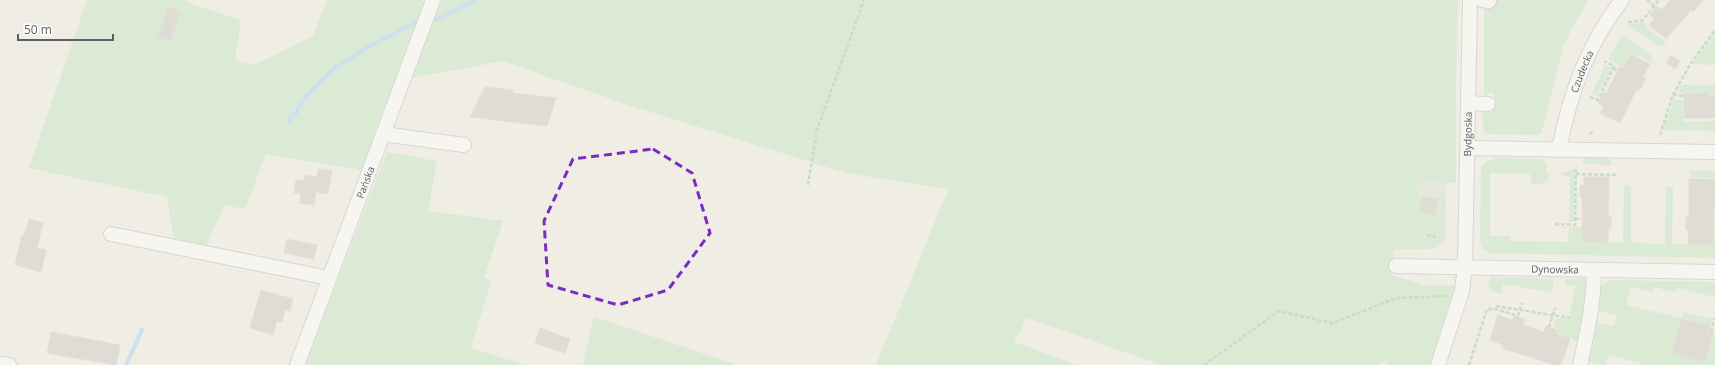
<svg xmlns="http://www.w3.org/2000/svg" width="1715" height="365" viewBox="0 0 1715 365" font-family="'Open Sans',sans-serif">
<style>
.industrial{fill:#e0dfd8}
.green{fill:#c0e7c2}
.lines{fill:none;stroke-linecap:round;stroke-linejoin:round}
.stream{stroke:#a4d1ff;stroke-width:4}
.building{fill:#cac7c1;stroke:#d4cfc2}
.minor-casing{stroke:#b9bbc0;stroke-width:16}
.path{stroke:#99c8a9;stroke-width:2.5;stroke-dasharray:4 2;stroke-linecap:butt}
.minor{stroke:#fff;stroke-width:14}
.marked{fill:none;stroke:#7b2cbf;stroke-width:3;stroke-dasharray:8 5;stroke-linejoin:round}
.labels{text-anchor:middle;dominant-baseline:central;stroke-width:4;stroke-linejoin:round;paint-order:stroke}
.street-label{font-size:10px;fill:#5c5f65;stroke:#fff}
</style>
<rect width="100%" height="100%" fill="#efede4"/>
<path class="industrial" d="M1418,176L1446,177L1445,239L1435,249H1402Z"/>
<g class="green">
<path d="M87,0H185L192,4L241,20L235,60L254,65L313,36L327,0H425L361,170L266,154L245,209L224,205L206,247L174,239L167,197L29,168Z"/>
<path d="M440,0H1458L1456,80V183H1441V181H1419L1416,195L1422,196L1419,211L1435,215L1439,200L1438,199L1439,193H1446L1445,239L1435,248L1394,250L1392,275L1424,285H1457L1431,365H1387L1388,359L1379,365H1162L1027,318L1014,342L1077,365H876L949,188L933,187L846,173L625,104L503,61L412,78Z"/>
<path d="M1484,0H1589L1577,19L1563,46L1542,132L1537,135L1487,134L1483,132V112L1493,113L1494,94L1490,92L1484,99Z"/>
<path d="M1643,22L1647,25L1646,27L1666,43C1664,46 1660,47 1657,45L1628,26L1629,24Z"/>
<path d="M1715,33V65L1692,64Z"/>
<path d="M1622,35L1651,55L1653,63L1639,55L1638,57L1629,53L1622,67L1608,59Z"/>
<path d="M1605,65L1611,68L1597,96L1592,94Z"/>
<path d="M1681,85H1715V95H1709V93L1683,92V94L1678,90Z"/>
<path d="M1674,100H1683V122L1715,121V131L1663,130Z"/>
<path d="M387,152L437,161L428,211L503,221L484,277L491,281L471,348L525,365H305Z"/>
<path d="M1583,156C1593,156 1610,153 1612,165L1584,164Z"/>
<path d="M1495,158L1542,159L1547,164L1546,173L1550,174L1548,180L1542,184H1532L1530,174L1490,173V236H1510V241L1568,242L1569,228H1560V227H1586L1583,234V242L1623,243L1624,186H1631V243L1665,244L1666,187H1673L1672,244L1713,245L1714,236H1711V230H1715V258L1490,253L1483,249L1480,239L1481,168L1483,164Z"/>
<path d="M1573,169H1575L1574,222H1569L1570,177H1565L1561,173Z"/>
<path d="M1690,170L1715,171V178L1690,177Z"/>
<path d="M1491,277L1554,279L1552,292L1503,284L1501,294L1494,292L1489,288L1488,283Z"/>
<path d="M1566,279H1585L1587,282L1580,342L1557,334L1558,328L1553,325L1556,318L1569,320L1575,286L1565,285Z"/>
<path d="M1610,280L1715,282V297L1677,288L1676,293L1654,287L1653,292L1631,287L1626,305L1681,318L1683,312L1712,319L1710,326L1681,319L1672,354L1705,362L1713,332L1715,333V365H1646L1608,355L1605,365L1588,362L1596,322L1614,326L1617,315L1599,311L1602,285Z"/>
<path d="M594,317L737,365H583Z"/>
</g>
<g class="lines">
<g class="stream">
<path d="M436,20L476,0"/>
<path d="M288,121L297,112V109L308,94L334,68L370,46L419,21"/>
<path d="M126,365L142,330"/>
</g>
</g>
<g class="building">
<path d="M1670,0H1703L1693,12L1691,10L1666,39L1649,25L1654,19L1650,15L1657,6L1662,10Z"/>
<path d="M168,7L181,11L171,41L158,36Z"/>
<path d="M1630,54L1650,64L1643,77L1646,78L1640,90L1637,88L1620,123L1600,113L1604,106L1598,103L1604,92L1606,94L1620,66L1623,68Z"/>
<path d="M1671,55L1680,61L1675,69L1666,63Z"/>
<path d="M485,87L513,90L512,93L556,98L547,126L470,117Z"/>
<path d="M1684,93H1708V96H1715V118H1684Z"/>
<path d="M318,169L332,171L328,194L316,192L314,205L300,203L301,194L294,193L296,180L304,181L305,175L317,177Z"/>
<path d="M1584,177H1609L1608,216H1611V228H1608V243L1583,242L1582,197H1580V185H1584Z"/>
<path d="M1689,179H1715L1713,245L1688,244L1689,230H1686V217H1689Z"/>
<path d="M1423,196L1438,199L1435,215L1419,211Z"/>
<path d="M29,219L43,223L37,248L46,250L41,272L15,265L22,235L24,236Z"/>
<path d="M287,239L317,245L314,259L284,253Z"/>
<path d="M261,290L293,299L290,311L285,310L282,322L277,321L273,335L250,328Z"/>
<path d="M1498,315L1512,320L1514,316L1525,319L1523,325L1544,332L1546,326L1557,330L1556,334L1570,339L1561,365H1555L1502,348L1504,345L1490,340Z"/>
<path d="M1681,319L1710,326L1709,332H1713L1705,362L1672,354Z"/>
<path d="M540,328L570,339L565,353L535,343Z"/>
<path d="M51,332L120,345L116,365L47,353Z"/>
</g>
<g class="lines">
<g class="minor-casing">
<g id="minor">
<path d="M1482,0L1489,1"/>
<path d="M1468,103L1488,104"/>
<path d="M383,134L464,145"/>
<path d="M1468,148L1715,152"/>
<path id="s1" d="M1559,150C1569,96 1588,43 1622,0"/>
<path d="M111,234L329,278"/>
<path id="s2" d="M1396,266L1715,272"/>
<path d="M3,364L9,365"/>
<path id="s3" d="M297,365L433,0"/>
<path id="s4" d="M1438,365L1462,291L1465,267L1470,0"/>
<path d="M1580,365C1587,333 1594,302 1594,270"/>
</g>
</g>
<g class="path">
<path d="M1647,0L1654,6"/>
<path d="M1628,22L1643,20L1659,0"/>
<path d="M1613,68L1618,71"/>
<path d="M1673,95L1684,96"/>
<path d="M1590,97L1598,100L1614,66L1604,61"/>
<path d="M1590,133H1593"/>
<path d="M1660,135L1673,95L1691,63L1715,30"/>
<path d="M1576,174L1617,175"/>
<path d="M808,185L817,130L864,0"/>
<path d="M1575,219H1582"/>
<path d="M1555,224L1575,225L1576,166"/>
<path d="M1427,235L1436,237"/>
<path d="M1496,306L1570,318"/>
<path d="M1518,316L1522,303"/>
<path d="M1549,327L1555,308"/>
<path d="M1711,332L1714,318"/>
<path d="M1204,365L1279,311L1333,323L1396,298L1448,296"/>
<path d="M1469,365L1487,309H1495L1518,316"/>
</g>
<use href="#minor" class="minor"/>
</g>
<path d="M0 0H1715V365H0ZM653,149L692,173L710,233L668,290L618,305L548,285L544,221L573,159Z" fill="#efede4" fill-opacity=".55" fill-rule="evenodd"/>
<path class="marked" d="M653,149L692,173L710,233L668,290L618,305L548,285L544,221L573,159Z"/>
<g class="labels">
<g class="street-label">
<text stroke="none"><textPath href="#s1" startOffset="82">Czudecka</textPath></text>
<text stroke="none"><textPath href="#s4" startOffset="235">Bydgoska</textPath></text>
<text stroke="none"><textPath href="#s3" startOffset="195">Pańska</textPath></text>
<text stroke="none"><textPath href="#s2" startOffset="159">Dynowska</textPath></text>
</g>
</g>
<path d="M18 34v6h95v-6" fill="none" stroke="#5c5f65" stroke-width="2"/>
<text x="24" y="34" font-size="12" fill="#5c5f65" stroke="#ffffff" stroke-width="3" paint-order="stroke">50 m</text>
</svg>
